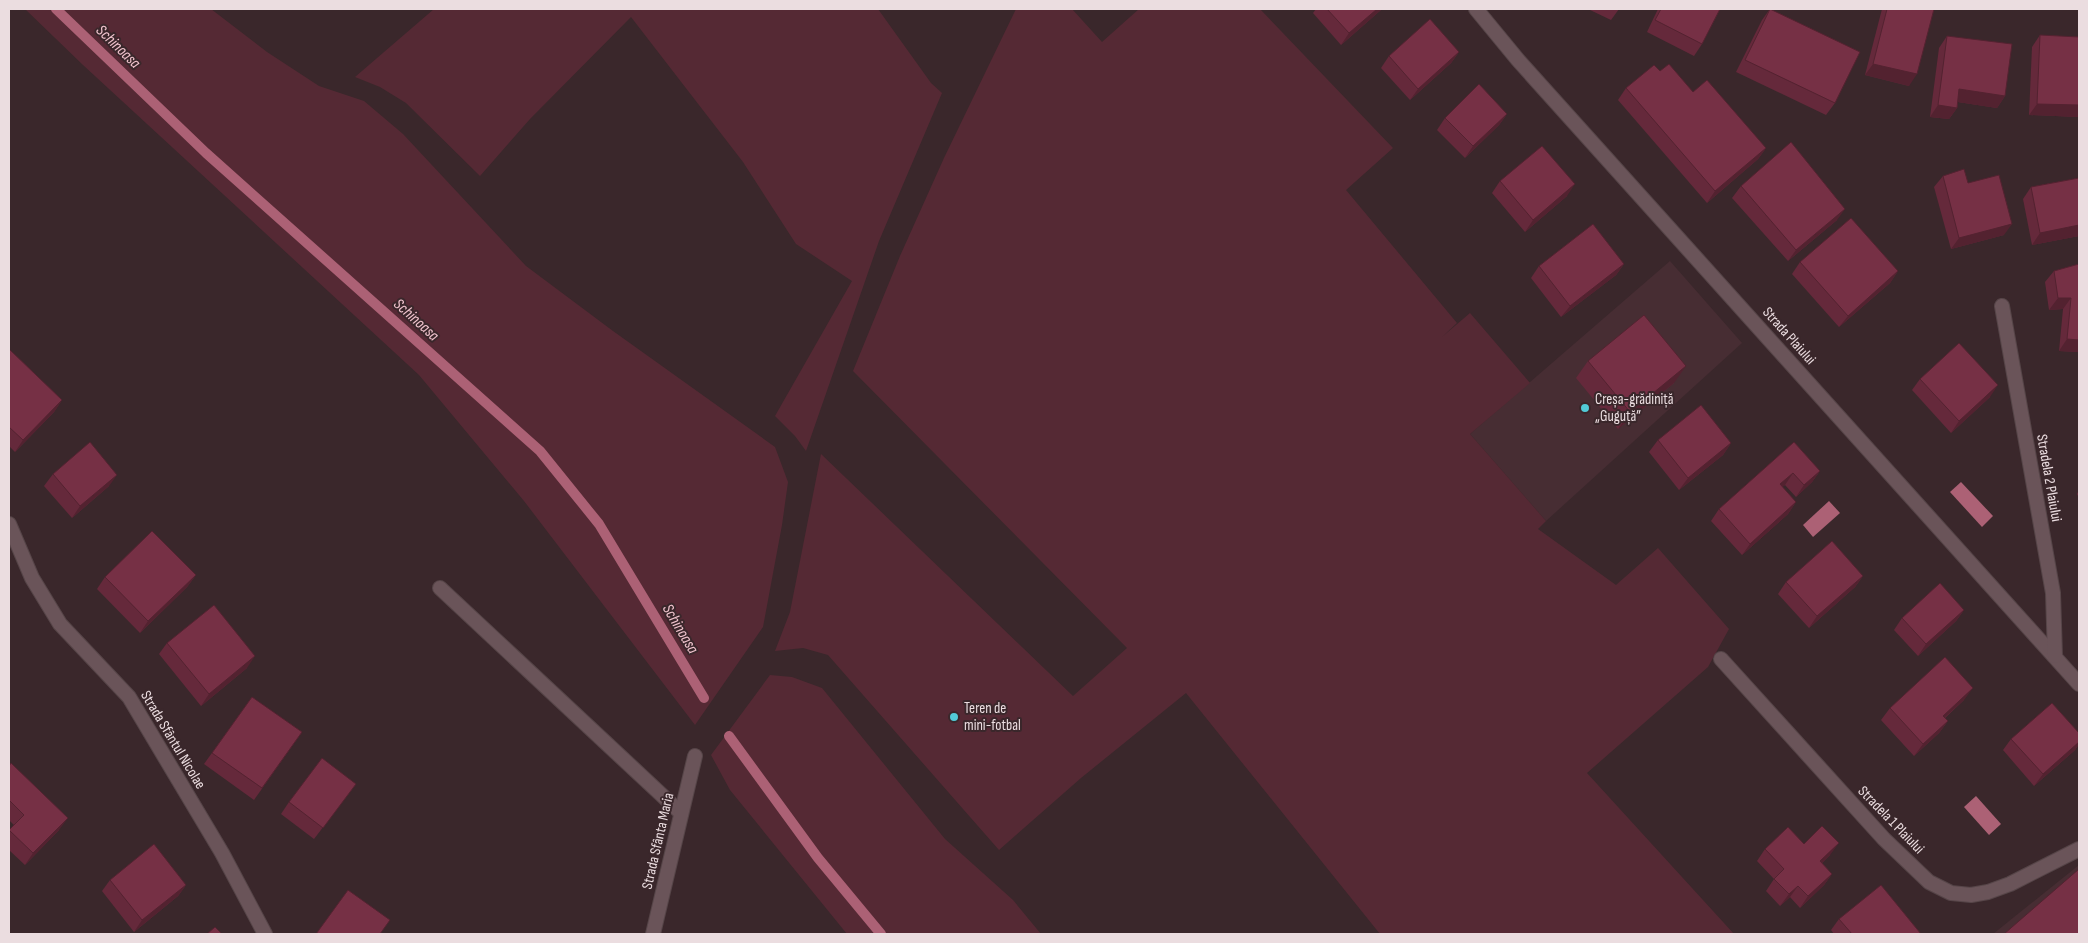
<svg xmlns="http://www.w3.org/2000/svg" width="2088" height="943" viewBox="0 0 2088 943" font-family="'Sofia Sans Condensed',sans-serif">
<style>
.built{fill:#472d33}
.green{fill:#552934}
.water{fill:#ac6175}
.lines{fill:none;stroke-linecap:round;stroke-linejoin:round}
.stream{stroke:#ac6175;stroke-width:10}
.service-casing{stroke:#564548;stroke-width:16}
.minor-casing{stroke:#564548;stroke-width:16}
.service{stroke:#6a5459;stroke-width:14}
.minor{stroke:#6a5459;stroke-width:14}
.wall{fill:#65293b}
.shaded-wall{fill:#532230}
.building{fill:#763045;stroke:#532230}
.poi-dot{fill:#52cbd7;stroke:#3a272b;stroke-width:2}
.labels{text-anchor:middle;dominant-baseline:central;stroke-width:4;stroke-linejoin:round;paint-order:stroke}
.street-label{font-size:15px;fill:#ebdde0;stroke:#3a272b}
.poi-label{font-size:15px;fill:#ebdde0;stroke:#3a272b;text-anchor:start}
.water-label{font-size:16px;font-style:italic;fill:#f2c5cf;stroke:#3a272b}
</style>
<rect width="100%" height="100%" fill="#3a272b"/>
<g class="built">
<path d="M1670,261L1742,343L1546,521L1470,434Z"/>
<path d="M2079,865V934H1993Z"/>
</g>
<g class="green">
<path d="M25,9H211L267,52L319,86L364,101L403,134L526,266L613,331L775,447L788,482L782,525L763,627L695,725L524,501L419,375L83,65Z"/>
<path d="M434,9H878L931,83L942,93L879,241L806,451L795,436L775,416L852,281L796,244L743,162L631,17L530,119L480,176L406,103L380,87L355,77Z"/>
<path d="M1016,9H1072L1102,42L1139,9H1260L1393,148L1346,190L1457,323L1442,337L1470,313L1530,383L1470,434L1546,521L1538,529L1616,585L1658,548L1729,629L1708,667L1587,773L1734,934H1380L1186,693L1081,778L999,850L828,655L803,648L775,651L790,612L821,454L1073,696L1127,648L853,371L900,256L944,158Z"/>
<path d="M770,675L792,677L822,688L945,839L1013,900L1041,934H847L730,790L711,755Z"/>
</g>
<g class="water">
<path d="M1961,482L1993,516L1982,527L1950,492Z"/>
<path d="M1829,501L1840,513L1813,537L1803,525Z"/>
<path d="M1976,796L2001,824L1989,835L1964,807Z"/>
</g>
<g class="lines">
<g class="stream">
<path d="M56,9L206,153L540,451L599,524L704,698"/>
<path d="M729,736L818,858L881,934"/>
</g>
<g class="service-casing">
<path id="service" d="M440,588L681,813"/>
</g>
<g class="minor-casing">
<g id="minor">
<path d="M1476,9L1518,60L2079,684"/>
<path d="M2002,306L2053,593L2055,656"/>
<path d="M9,524L32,578L60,624L129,697L222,853L265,934"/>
<path d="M1721,659L1884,839L1929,882L1951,893L1971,895L1988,892L2010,884L2079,849"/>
<path d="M653,934L695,756"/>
</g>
</g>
<use href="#service" class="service"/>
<use href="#minor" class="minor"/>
</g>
<g class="wall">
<path d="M1316,9H1382L1341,45L1313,13Z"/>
<path d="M1588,9H1619L1611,20Z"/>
<path d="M1658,9H1720L1702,44L1694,56L1647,32Z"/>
<path d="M1770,9L1835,103L1826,115L1736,72L1762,20Z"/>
<path d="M1882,9H1934L1909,86L1865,75Z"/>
<path d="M2040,35L2079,37V117L2029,115L2032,47Z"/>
<path d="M1947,36L2005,96L1997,108L1958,102L1957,108L1949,119L1930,117L1939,48Z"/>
<path d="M1459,52L1451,63L1410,100L1381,68L1389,56Z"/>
<path d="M1660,71L1693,92L1766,148L1758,159L1707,203L1618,100L1626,88Z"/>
<path d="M1507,114L1499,125L1465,158L1437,130L1445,118Z"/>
<path d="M1943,176L1968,183L2004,235L1951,249L1934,187Z"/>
<path d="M2079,178V236L2032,245L2023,199L2031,187Z"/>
<path d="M1500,181L1567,196L1525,232L1492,193Z"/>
<path d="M1741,186L1837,220L1788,261L1732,198Z"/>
<path d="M1800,262L1898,271L1890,283L1839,327L1792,274Z"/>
<path d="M1624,264L1616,275L1561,317L1531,278L1539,266Z"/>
<path d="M2079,264V352L2059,351L2063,309L2049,310L2045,282L2054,271Z"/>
<path d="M9,349L62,400L54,412L15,452L9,446Z"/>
<path d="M1588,361L1674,383L1618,429L1576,378Z"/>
<path d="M1920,379L1990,397L1951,433L1912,390Z"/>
<path d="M1658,440L1731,443L1723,455L1679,490L1649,452Z"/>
<path d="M1794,442L1820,471L1812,482L1796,497L1785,485L1782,487L1796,502L1788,514L1742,555L1711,521L1719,509Z"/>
<path d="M53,474L109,486L72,518L44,486Z"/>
<path d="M2079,490V498L2077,494Z"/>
<path d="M196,575L187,587L140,633L97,589L105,577Z"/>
<path d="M1863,576L1855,587L1809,628L1778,594L1786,582Z"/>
<path d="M1964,610L1956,621L1918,656L1894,630L1902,618Z"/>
<path d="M167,643L247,668L201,706L159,654Z"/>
<path d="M252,697L302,732L254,800L204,764Z"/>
<path d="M1964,700L1945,718L1948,721L1939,733L1914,756L1881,720L1890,708Z"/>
<path d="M2079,733V744L2075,750L2034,786L2003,750L2011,739Z"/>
<path d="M9,766L59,830L25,865L9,850V830L14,825L9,820Z"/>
<path d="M356,784L314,839L281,814L289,802Z"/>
<path d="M1804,844L1830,855L1822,863L1832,874L1824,885L1800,908L1790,897L1780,906L1766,891L1774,879L1757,861L1765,849Z"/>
<path d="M110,880L186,885L178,896L134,932L102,891Z"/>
<path d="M1839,919L1921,934H1834L1831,930Z"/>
</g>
<g class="shaded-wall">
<path d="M1377,9H1382L1341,45L1349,33Z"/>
<path d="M1459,52L1451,63L1410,100L1418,89Z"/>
<path d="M1873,64L1917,74L1909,86L1865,75Z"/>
<path d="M1959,89L2005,96L1997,108L1951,101Z"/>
<path d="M2037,104L2079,105V117L2029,115Z"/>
<path d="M1938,105L1957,108L1949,119L1930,117Z"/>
<path d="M1507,114L1499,125L1465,158L1473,146Z"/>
<path d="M1766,148L1758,159L1707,203L1715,191Z"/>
<path d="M1575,184L1567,196L1525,232L1533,220Z"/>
<path d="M1845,209L1837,220L1788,261L1796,250Z"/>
<path d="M2012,224L2004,235L1951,249L1959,238Z"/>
<path d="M2079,225V236L2032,245L2040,233Z"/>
<path d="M1624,264L1616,275L1561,317L1570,306Z"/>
<path d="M1898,271L1890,283L1839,327L1848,316Z"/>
<path d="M2058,298H2071L2063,309L2049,310Z"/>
<path d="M2067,339L2079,340V352L2059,351Z"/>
<path d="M1686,366L1674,383L1618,429L1630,412Z"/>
<path d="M1998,385L1990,397L1951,433L1959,421Z"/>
<path d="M62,400L54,412L15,452L23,440Z"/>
<path d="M1731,443L1723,455L1679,490L1688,478Z"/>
<path d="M1820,471L1812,482L1796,497L1804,485Z"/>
<path d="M1793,473L1785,485L1772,496L1780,484Z"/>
<path d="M117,475L109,486L72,518L80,506Z"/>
<path d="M1796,502L1788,514L1742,555L1750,544Z"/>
<path d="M196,575L187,587L140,633L148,621Z"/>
<path d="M1863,576L1855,587L1809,628L1817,616Z"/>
<path d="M1964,610L1956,621L1918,656L1926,644Z"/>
<path d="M255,656L247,668L201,706L209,694Z"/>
<path d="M1973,688L1964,700L1934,727L1943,716Z"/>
<path d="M1948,721L1939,733L1914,756L1923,744Z"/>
<path d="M2079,742V744L2075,750L2034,786L2043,774Z"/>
<path d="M68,818L59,830L25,865L33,853Z"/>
<path d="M1839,843L1830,855L1812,873L1820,861Z"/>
<path d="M1832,874L1824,885L1800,908L1808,896Z"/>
<path d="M186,885L178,896L134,932L142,920Z"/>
<path d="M1798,886L1790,897L1780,906L1789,894Z"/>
</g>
<g class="building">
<path d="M1327,9H1377L1349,33Z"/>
<path d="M1661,9H1720L1702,44L1655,20Z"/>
<path d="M1770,9L1860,52L1835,103L1745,60Z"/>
<path d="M1887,9H1934L1917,74L1873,64Z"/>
<path d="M1430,19L1459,52L1418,89L1389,56Z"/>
<path d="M2040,35L2079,37V105L2037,104Z"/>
<path d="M1947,36L2012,44L2005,96L1959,89L1957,108L1938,105Z"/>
<path d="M1669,64L1693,92L1707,80L1766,148L1715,191L1626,88L1654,65L1660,71Z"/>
<path d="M1479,84L1507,114L1473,146L1445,118Z"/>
<path d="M1791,142L1845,209L1796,250L1741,186Z"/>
<path d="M1542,146L1575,184L1533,220L1500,181Z"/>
<path d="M1964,169L1968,183L1999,175L2012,224L1959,238L1943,176Z"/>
<path d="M2079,178V225L2040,233L2031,187Z"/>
<path d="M1851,218L1898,271L1848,316L1800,262Z"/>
<path d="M1593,224L1624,264L1570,306L1539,266Z"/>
<path d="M2079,264V340L2067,339L2071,298H2058L2054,271Z"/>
<path d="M1644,315L1686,366L1630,412L1588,361Z"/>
<path d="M1959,343L1998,385L1959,421L1920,379Z"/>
<path d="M9,349L62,400L23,440L9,427Z"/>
<path d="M1701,405L1731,443L1688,478L1658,440Z"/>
<path d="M90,442L117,475L80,506L53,474Z"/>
<path d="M1794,442L1820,471L1804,485L1793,473L1780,484L1796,502L1750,544L1719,509Z"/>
<path d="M152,531L196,575L148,621L105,577Z"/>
<path d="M1832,541L1863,576L1817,616L1786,582Z"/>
<path d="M1940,583L1964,610L1926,644L1902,618Z"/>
<path d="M214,605L255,656L209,694L167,643Z"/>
<path d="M1945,657L1973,688L1943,716L1948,721L1923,744L1890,708Z"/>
<path d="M252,697L302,732L262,788L212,753Z"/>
<path d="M2052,703L2079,733V742L2043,774L2011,739Z"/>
<path d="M322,758L356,784L323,828L289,802Z"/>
<path d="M11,763L68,818L33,853L9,830L24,815L9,800V766Z"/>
<path d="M1822,826L1839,843L1820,861L1832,874L1808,896L1798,886L1789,894L1774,879L1784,869L1765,849L1788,827L1804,844Z"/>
<path d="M154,844L186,885L142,920L110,880Z"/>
<path d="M2079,869V934H2004Z"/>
<path d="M1881,885L1921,934H1852L1839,919Z"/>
<path d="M348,890L390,920L380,934H316Z"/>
<path d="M215,927L222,934H207Z"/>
</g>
<g class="poi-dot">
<circle cx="1585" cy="408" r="5"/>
<circle cx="954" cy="717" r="5"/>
</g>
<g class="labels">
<g class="street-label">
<text transform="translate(1789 336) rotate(48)">Strada Plaiului</text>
<text transform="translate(2049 478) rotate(80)">Stradela 2 Plaiului</text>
<text transform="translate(173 740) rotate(59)">Strada Sfântul Nicolae</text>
<text transform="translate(1891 820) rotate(46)">Stradela 1 Plaiului</text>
<text transform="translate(658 841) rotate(-77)">Strada Sfânta Maria</text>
</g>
<g class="poi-label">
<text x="1595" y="399">Creșa-grădiniță<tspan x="1595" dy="17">„Guguță”</tspan></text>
<text x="964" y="708">Teren de<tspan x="964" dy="17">mini-fotbal</tspan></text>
</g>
<g class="water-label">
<text transform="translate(118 47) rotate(44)">Schinoasa</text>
<text transform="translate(416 320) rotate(42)">Schinoasa</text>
<text transform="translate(680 629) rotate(59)">Schinoasa</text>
</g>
</g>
<rect width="2088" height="943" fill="none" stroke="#ebdde0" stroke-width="20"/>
</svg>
